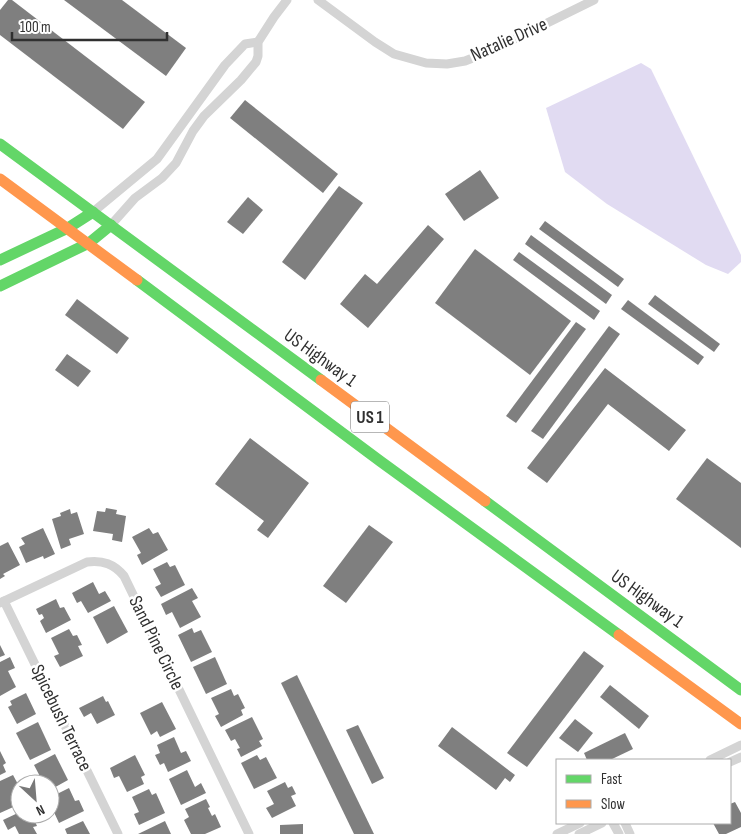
<svg xmlns="http://www.w3.org/2000/svg" width="741" height="834" viewBox="0 0 741 834" font-family="'Sofia Sans Condensed',sans-serif">
<style>
.water{fill:#e1dbf2}
.building{fill:#7f7f7f}
.lines{fill:none;stroke-linecap:round;stroke-linejoin:round}
.street{stroke:#d4d4d4;stroke-width:9}
.fast{stroke:#63d668;stroke-width:11}
.slow{stroke:#ff974d;stroke-width:11}
.labels{text-anchor:middle;dominant-baseline:central;stroke-width:5;stroke-linejoin:round;paint-order:stroke}
.shield{fill:#fff;stroke:#6e6e6e;stroke-width:1}
.shield-label{font-size:18px;font-weight:bold;fill:#303030}
.street-label{font-size:19px;fill:#303030;stroke:#fff}
</style>
<rect width="100%" height="100%" fill="#fff"/>
<path class="water" d="M641,63L651,69L741,255V262L728,274L706,265L607,204L565,172L546,108Z"/>
<g class="building">
<path d="M8,0H12L145,102L123,129L0,35V10Z"/>
<path d="M64,0H122L186,48L166,76Z"/>
<path d="M245,100L338,174L323,193L230,118Z"/>
<path d="M480,170L499,198L464,221L445,194Z"/>
<path d="M339,186L363,203L305,280L282,262Z"/>
<path d="M248,197L263,210L243,234L227,222Z"/>
<path d="M545,221L624,279L618,287L539,229Z"/>
<path d="M428,225L444,239L368,328L340,304L365,274L377,284Z"/>
<path d="M531,235L612,295L606,304L525,244Z"/>
<path d="M475,249L571,321L530,375L435,303Z"/>
<path d="M519,252L600,311L594,320L513,260Z"/>
<path d="M655,295L720,344L714,352L648,304Z"/>
<path d="M77,299L129,338L117,354L65,315Z"/>
<path d="M628,300L704,357L698,365L621,309Z"/>
<path d="M576,322L586,329L516,423L506,416Z"/>
<path d="M609,326L620,334L543,439L531,431Z"/>
<path d="M67,354L91,371L78,387L55,370Z"/>
<path d="M605,368L686,430L669,451L608,404L547,483L527,468Z"/>
<path d="M250,438L309,483L268,538L257,530L264,521L215,484Z"/>
<path d="M707,458L741,483V548L676,499Z"/>
<path d="M106,508L117,510L116,514L126,516L122,542L112,540L113,534L93,531L97,511L105,512Z"/>
<path d="M70,509L71,514L77,512L84,534L69,539L71,545L61,549L52,519L61,516L60,513Z"/>
<path d="M369,525L393,542L346,603L323,586Z"/>
<path d="M43,528L55,554L44,559L43,556L26,563L19,547L25,544L21,538Z"/>
<path d="M149,528L153,534L158,532L168,550L142,565L137,555L141,553L132,537Z"/>
<path d="M8,542L20,565L3,574L5,576L0,579V546Z"/>
<path d="M167,562L170,567L175,565L185,585L161,597L155,587L161,584L153,569Z"/>
<path d="M93,582L99,594L105,591L111,601L88,613L81,601L77,603L72,593Z"/>
<path d="M192,588L198,598L192,601L201,617L180,628L172,612L166,615L161,604Z"/>
<path d="M56,599L60,608L64,607L71,620L46,633L40,621L44,618L42,614L39,615L36,609Z"/>
<path d="M114,606L128,632L107,644L93,617Z"/>
<path d="M192,628L194,633L201,630L212,652L191,662L178,635Z"/>
<path d="M69,629L73,636L77,635L82,645L78,646L83,656L60,667L54,656L59,654L51,638Z"/>
<path d="M0,645L5,655L0,657Z"/>
<path d="M584,651L604,666L527,767L507,753Z"/>
<path d="M10,657L15,668L8,671L16,687L0,696V662Z"/>
<path d="M215,657L227,684L206,694L193,667Z"/>
<path d="M297,675L374,834H354L281,683Z"/>
<path d="M610,685L649,716L639,729L600,697Z"/>
<path d="M231,689L234,696L238,694L245,708L241,710L243,715L221,727L215,716L219,714L211,698Z"/>
<path d="M26,693L36,714L17,724L8,707L12,705L10,701Z"/>
<path d="M103,696L106,702L108,701L115,715L97,724L91,713L84,717L79,708Z"/>
<path d="M162,702L176,729L160,737L157,731L151,735L140,713Z"/>
<path d="M252,717L263,739L259,741L262,746L241,757L237,749L240,748L235,739L231,741L225,730Z"/>
<path d="M575,719L593,733L578,752L559,738Z"/>
<path d="M38,722L51,750L30,760L16,733Z"/>
<path d="M358,725L384,778L372,784L346,730Z"/>
<path d="M452,727L515,775L510,782L505,778L496,790L438,746Z"/>
<path d="M625,733L633,749L610,760H587L584,753Z"/>
<path d="M174,737L181,753L186,751L191,761L168,772L164,763L160,765L155,755L160,753L157,745Z"/>
<path d="M0,751L6,763L3,765L6,772L0,775Z"/>
<path d="M55,754L68,780L50,790V784H44L34,765Z"/>
<path d="M135,755L145,775L141,777L144,784L127,792L119,776L114,778L110,768Z"/>
<path d="M257,755L260,760L266,757L277,778L254,789L241,763Z"/>
<path d="M187,770L195,787L201,783L206,793L181,805L169,779Z"/>
<path d="M13,775L20,788V804L0,813V781Z"/>
<path d="M285,782L288,788L292,786L296,794L291,796L296,806L272,818L266,808L274,804L267,791Z"/>
<path d="M69,788L75,801L79,800L84,811L59,823L53,810L56,808L51,797Z"/>
<path d="M149,789L152,795L156,793L165,813L139,825L134,814L139,812L132,797Z"/>
<path d="M206,799L210,807L208,808L212,816L215,814L221,827L205,834H191L184,820L189,817L185,809Z"/>
<path d="M735,802L741,813V827L726,834H719L713,823H730V804Z"/>
<path d="M20,812V814H27L29,817L32,815L37,826L33,827L37,834H19L15,826L8,830L3,820Z"/>
<path d="M83,821L90,834H67L65,829Z"/>
<path d="M165,821L171,834H138Z"/>
<path d="M303,824V834H280V825Z"/>
</g>
<g class="lines">
<g class="street">
<path d="M318,0L375,42L394,54L426,63L447,64L465,61L488,52L594,0"/>
<path d="M93,212L157,159L225,65L245,44L258,42"/>
<path d="M111,225L135,198L162,178L176,163L193,131L204,116L241,80L256,62L258,56V42L274,17L287,0"/>
<path d="M4,601L118,834"/>
<path d="M0,603L87,562C103,560 114,564 124,576L249,834"/>
<path d="M710,760L741,745"/>
<path d="M730,762L741,757"/>
<path d="M613,823L619,834"/>
<path d="M625,823L630,834"/>
<path d="M557,834L580,823"/>
<path d="M579,834L602,823"/>
</g>
<g class="fast">
<path d="M0,144L321,380"/>
<path d="M0,260L68,228L93,212"/>
<path d="M137,280L380,461L619,635"/>
<path d="M0,286L89,243L111,225"/>
<path d="M485,501L741,690"/>
</g>
<g class="slow">
<path d="M0,179L137,280"/>
<path d="M321,380L485,501"/>
<path d="M619,635L741,724"/>
</g>
</g>
<g class="labels">
<rect class="shield" x="351" y="401.5" width="38" height="31" rx="4"/>
<g class="shield-label">
<text x="370" y="417">US 1</text>
</g>
<g class="street-label">
<text transform="translate(509 40) rotate(-24)">Natalie Drive</text>
<text transform="translate(320 358) rotate(36)">US Highway 1</text>
<text transform="translate(647 599) rotate(36)">US Highway 1</text>
<text transform="translate(156 643) rotate(64)">Sand Pine Circle</text>
<text transform="translate(61 718) rotate(64)">Spicebush Terrace</text>
</g>
</g>
<rect x="556" y="759" width="175" height="65" fill="#ffffff" stroke="#acacac"/>
<rect x="566" y="775" width="25" height="8" fill="#63d668" stroke="#acacac"/>
<text x="601" y="784" font-size="15" fill="#303030">Fast</text>
<rect x="566" y="800" width="25" height="8" fill="#ff974d" stroke="#acacac"/>
<text x="601" y="809" font-size="15" fill="#303030">Slow</text>
<g transform="translate(35 799) rotate(154)"><circle r="24" fill="#ffffff" stroke="#acacac"/>
<path d="M0-4L9 19L0 12L-9 19Z" fill="#787878"/>
<text y="-8" font-size="14" font-weight="bold" text-anchor="middle" fill="#303030">N</text>
</g>
<path d="M12 32v8h155v-8" fill="none" stroke="#303030" stroke-width="2.5"/>
<text x="20" y="32" font-size="15" fill="#303030" stroke="#ffffff" stroke-width="4" paint-order="stroke">100 m</text>
</svg>
